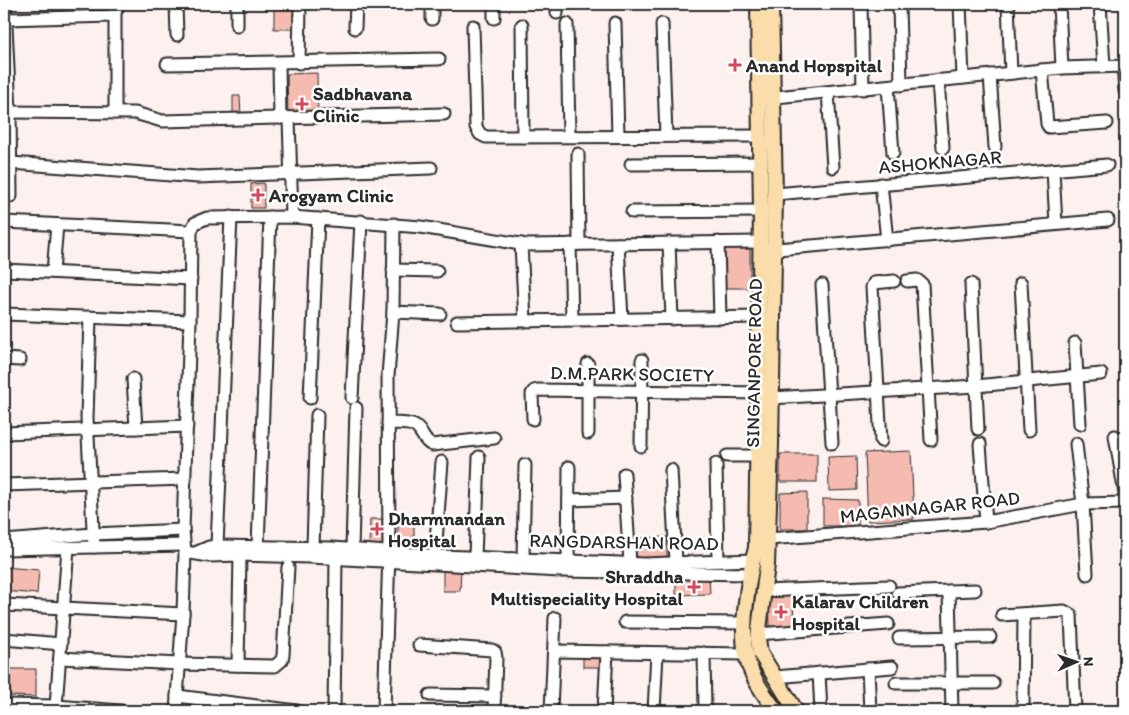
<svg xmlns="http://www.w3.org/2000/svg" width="1129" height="715" viewBox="0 0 1129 715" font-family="Itim,sans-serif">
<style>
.building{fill:#f5bab0;stroke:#2b2b2b}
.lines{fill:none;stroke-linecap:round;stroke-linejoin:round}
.minor-casing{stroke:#2b2b2b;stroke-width:15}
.major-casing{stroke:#2b2b2b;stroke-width:18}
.minor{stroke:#fff;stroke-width:11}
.major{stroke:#faddab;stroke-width:14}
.poi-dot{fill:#d1495b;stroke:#fff;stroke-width:2}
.labels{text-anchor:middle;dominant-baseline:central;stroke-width:5;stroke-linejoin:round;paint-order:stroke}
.poi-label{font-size:19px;font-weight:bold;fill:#2b2b2b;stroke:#fff;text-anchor:start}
.street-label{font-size:19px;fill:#2b2b2b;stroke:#fff}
</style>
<rect width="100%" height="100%" fill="#fdf1ef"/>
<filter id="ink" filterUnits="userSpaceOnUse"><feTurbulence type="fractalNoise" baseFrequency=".02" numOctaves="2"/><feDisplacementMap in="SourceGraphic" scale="10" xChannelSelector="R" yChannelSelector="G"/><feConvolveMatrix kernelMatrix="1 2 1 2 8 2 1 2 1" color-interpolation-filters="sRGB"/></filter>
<g filter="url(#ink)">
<g class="building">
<path d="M274,8L298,9V29H274Z"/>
<path d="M317,73L318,117H288L287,74Z"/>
<path d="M233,96H240L241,117H233Z"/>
<path d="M264,183V208H251V184Z"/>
<rect x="724" y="247" width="26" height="41"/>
<path d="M911,451L914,519L868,521L865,453Z"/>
<rect x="780" y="454" width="37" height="28"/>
<path d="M856,456L857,490L829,491L828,457Z"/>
<path d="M807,492V529H780V493Z"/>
<path d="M823,499L858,500V526H823Z"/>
<path d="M398,516L414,517V548H398Z"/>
<path d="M370,519H386L385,548L369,547Z"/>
<path d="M667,537V557L632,558L631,538Z"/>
<path d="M4,567L39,570L37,594L4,591Z"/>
<path d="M443,569H461L460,591H443Z"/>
<path d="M709,575L710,594L676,595V576Z"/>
<path d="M793,596L794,625L770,627L769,597Z"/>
<path d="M583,654L603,655V667H583Z"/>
<path d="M10,669H36V697L10,696Z"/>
</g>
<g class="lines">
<g class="minor-casing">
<g id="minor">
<path d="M5,4L10,112L11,196"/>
<path d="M176,4L177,35"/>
<path d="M237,4V26"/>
<path d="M432,4V19"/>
<path d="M494,4V18"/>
<path d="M861,4L863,89"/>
<path d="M899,4L901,85"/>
<path d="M960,4L963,78"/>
<path d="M1008,4L1011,73"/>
<path d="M1059,4L1062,68"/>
<path d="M1100,4L1104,66"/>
<path d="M115,13V113"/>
<path d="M557,13V4"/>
<path d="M6,19L111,16L117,9V4"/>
<path d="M615,23L618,136"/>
<path d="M567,24L569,136"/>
<path d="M662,24L666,136"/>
<path d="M522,25L523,137"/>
<path d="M473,26L476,127L480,134L486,137L760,136"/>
<path d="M355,28L356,4"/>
<path d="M279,63L280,118"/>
<path d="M299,63L300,4"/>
<path d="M167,64L439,59"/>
<path d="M1123,66L1125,91"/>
<path d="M1042,70L1047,124L1049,127L1107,123"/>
<path d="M990,75L995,147"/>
<path d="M938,80L943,148"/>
<path d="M888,86L893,153"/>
<path d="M828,92L833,167"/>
<path d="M766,98L1062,68L1125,66"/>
<path d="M4,112L135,113L162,121L444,114"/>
<path d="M289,118L292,217"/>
<path d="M578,154L579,244"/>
<path d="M11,163L198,177L431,168"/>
<path d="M631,164L760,163"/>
<path d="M1053,170L1056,224"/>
<path d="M881,184L887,240"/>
<path d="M775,194L1107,165"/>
<path d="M632,212L761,211"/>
<path d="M4,222L191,231"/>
<path d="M718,242L720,318"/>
<path d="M669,243L672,319"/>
<path d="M521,244L525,321"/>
<path d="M570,244L572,320"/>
<path d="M618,244L622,319"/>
<path d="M766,250L1108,220"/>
<path d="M4,270L191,279"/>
<path d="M393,270L437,271"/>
<path d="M53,272L57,225"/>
<path d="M907,281L917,280L922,284L931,440"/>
<path d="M1021,283L1029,430"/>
<path d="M971,284L978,429"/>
<path d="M822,285L832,443"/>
<path d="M393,312L440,314"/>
<path d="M4,314L190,321"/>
<path d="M90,317L87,418L94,547"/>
<path d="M457,322L759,317"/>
<path d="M1075,343L1080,424"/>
<path d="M4,359L20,360"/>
<path d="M588,364V433"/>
<path d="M133,379L136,428"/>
<path d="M310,398L318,219"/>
<path d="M352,398L361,221"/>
<path d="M771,398L976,386L1101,374"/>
<path d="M533,419L532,394L534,391L537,390L766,393"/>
<path d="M388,423C396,424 410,422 416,427C424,433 422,441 432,445L494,438"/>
<path d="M4,433L187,426"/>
<path d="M1115,436L1125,494"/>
<path d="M881,441L872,287L874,283L894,281"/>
<path d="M980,444L986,522"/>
<path d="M1076,444L1083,504L1087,574"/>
<path d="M641,446L642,360"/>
<path d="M727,456H758"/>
<path d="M716,464L718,561"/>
<path d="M671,470L676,562"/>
<path d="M624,474L630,563"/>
<path d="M4,485L185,479"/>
<path d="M569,500L626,498"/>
<path d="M768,539L986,522L1083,504L1125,503"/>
<path d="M4,541L93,534L183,530"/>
<path d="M217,546L231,217"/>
<path d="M258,547L270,217"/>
<path d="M313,547L317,415"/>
<path d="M4,549L184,545"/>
<path d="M352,549L356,408"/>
<path d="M185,552L183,530L190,321L191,231L195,223L207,218L292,217L421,227L526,245L760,242"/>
<path d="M195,553L209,547L217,546L332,548L442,556L644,564L753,560"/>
<path d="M435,555L442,462"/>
<path d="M475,557L479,457"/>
<path d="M523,559L525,465"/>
<path d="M568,561L569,467"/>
<path d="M764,591L889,586"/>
<path d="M949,591L952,711"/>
<path d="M898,593L975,590"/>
<path d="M4,605L183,614"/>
<path d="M1002,615L1064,611L1071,615L1075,711"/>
<path d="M625,622L745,623"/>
<path d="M758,634L888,624"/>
<path d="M899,638L990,637"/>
<path d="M4,639L61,644"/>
<path d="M419,645L492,650L495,652L496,658L494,711"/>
<path d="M554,651L745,654"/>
<path d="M704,653L705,711"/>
<path d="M60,658L179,664L275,666L282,660L283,655L288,567"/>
<path d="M238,665L240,555"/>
<path d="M868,669L870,711"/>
<path d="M819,673L821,711"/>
<path d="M775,677L892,667"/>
<path d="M896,683H993"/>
<path d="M430,695L495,696"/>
<path d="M177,696L297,711"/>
<path d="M4,705L56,706L121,711"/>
<path d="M56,706L68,548"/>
<path d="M176,711L183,614L185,552L209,556L240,555L310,557L559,571L750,574"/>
<path d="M334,711L336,559"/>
<path d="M384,711L389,552L388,376L393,312L394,224"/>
<path d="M551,711L555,618"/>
<path d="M604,711L607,652"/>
<path d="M654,711L657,653"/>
<path d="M1023,711L1024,614"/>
</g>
</g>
<g class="major-casing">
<g id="major">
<path d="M758,4L761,211L756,548C749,573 740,629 746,654C750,676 764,694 776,711"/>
<path d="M771,4L775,194L771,445L767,565L758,638L760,653L796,711"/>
</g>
</g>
<use href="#minor" class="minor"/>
<use href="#major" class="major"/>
</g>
</g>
<g class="poi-dot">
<path d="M732.5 57.5h5v5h5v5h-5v5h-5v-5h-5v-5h5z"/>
<path d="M299.5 96.5h5v5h5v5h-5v5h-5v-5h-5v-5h5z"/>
<path d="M255.5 187.5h5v5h5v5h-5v5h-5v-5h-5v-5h5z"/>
<path d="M374.5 521.5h5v5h5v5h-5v5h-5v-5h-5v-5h5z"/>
<path d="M691.5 579.5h5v5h5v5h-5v5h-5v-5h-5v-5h5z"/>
<path d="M778.5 604.5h5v5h5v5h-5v5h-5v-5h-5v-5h5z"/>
</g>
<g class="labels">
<g class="poi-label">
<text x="746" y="65">Anand Hopspital</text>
<text x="313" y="93">Sadbhavana<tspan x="313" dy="22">Clinic</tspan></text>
<text x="269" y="195">Arogyam Clinic</text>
<text x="388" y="518">Dharmnandan<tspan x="388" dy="22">Hospital</tspan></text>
<text x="683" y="576" text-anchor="end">Shraddha<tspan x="683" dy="22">Multispeciality Hospital</tspan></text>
<text x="792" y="601">Kalarav Children<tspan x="792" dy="22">Hospital</tspan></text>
</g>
<g class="street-label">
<text transform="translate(940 162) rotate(-5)">ASHOKNAGAR</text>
<text transform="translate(754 363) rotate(-89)">SINGANPORE ROAD</text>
<text transform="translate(632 374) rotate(1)">D.M.PARK SOCIETY</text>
<text transform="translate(930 507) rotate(-6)">MAGANNAGAR ROAD</text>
<text transform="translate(624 542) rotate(1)">RANGDARSHAN ROAD</text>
</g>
</g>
<rect width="1129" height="715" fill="none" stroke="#fff" stroke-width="20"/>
<rect x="10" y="10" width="1109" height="695" fill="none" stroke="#2b2b2b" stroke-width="2" filter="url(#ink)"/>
<g transform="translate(1076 662) rotate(88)" stroke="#ffffff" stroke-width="4" paint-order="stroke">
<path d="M0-4L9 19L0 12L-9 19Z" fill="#2b2b2b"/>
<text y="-8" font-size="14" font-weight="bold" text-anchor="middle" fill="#2b2b2b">N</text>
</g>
</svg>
